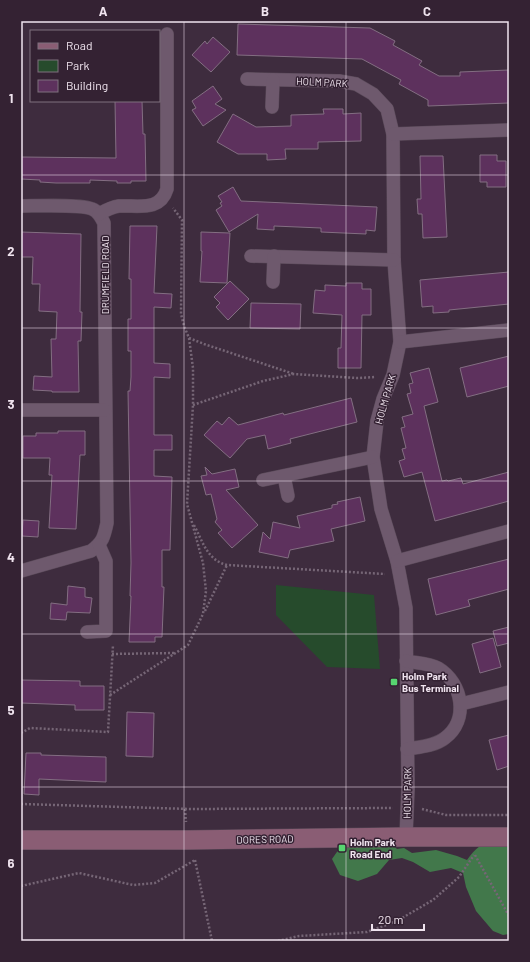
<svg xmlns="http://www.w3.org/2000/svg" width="530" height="962" viewBox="0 0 530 962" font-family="Barlow,sans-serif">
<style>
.green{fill:#264b2c}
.forest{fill:#42784b}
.building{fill:#5d315d;stroke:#836e82}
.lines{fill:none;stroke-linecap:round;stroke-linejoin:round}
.street-casing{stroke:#5a4a59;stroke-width:14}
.secondary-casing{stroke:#5a4a59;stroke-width:20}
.path{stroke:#766676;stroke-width:2.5;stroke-dasharray:2 2;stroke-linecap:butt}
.street{stroke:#6e596d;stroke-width:13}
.secondary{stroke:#8a5d74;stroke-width:19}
.grid{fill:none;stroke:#f0e4ef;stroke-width:1;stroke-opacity:0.55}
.poi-dot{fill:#57d570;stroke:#342233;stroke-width:1.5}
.labels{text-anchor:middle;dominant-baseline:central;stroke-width:3;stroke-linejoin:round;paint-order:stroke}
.street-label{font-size:10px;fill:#f0e4ef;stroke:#342233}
.poi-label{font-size:10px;font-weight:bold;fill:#f0e4ef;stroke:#342233;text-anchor:start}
.neatline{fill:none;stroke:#f0e4ef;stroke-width:1.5}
.grid-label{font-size:13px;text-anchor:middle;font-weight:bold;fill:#f0e4ef}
</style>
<rect width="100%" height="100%" fill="#3e2c3e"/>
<path class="green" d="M276,585L374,595L380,669L327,667L276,615Z"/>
<path class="forest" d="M346,839L394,846L397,849L404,848L412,853L436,850L457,856L467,860C481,840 486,844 509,846V934L503,935L493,931L476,911L466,887L463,873L451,868L430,872L413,862L402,858L389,860L377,874L358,881L340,875L332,859Z"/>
<g class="building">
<path d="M238,24L370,28L395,41L393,45L422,61L419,65L439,76H460V72L509,70V103L428,106V100L399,84L401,80L362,59L237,55Z"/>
<path d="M213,37L230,52L211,72L192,55L205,41L207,44Z"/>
<path d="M213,86L222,99L215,104L226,110L203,126L192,110L196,108L192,101Z"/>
<path d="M115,101H142L143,134H145L146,181H131V183H117V181L90,180V183H56L40,182V180L21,179V157L116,158Z"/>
<path d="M323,109H343V114L361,113V141L318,142V149H285L286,159L267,160V154H238L217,142L233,114L256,127L291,126V115L324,114Z"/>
<path d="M480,155H497V161H506V187H487V182H480Z"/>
<path d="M420,156H443L447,237L423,238L422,214H418L417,199H421Z"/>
<path d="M233,187L241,201L377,207L375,231L366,230V234L321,232V228L274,226V230L257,229L258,214L229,232L216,210L222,206L220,203L222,202L218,196Z"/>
<path d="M130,226H157L154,293L172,294L171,308L154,307V363L170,364V378L154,377V435H172V450H154V476L172,477L170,550H162V587H164L162,637H155V642H129L131,596H130L131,563L128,391H130L131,377V351H128V319H131V279H129Z"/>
<path d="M21,232L81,234L80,312H82L81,341H78L79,392H52V391L33,390L34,376L52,377L51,339H56L57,312L39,311L40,284H32L33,257H21Z"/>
<path d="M201,232L230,233L227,283L200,282L202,251H201Z"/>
<path d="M509,272V304L449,310V312L433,313V306L422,307L420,280Z"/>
<path d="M230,281L249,299L228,320L216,307L220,303L214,297Z"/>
<path d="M346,283H362V289H371V315H362L361,368H338V348H341L342,315L313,313L315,290L325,291V285L346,286Z"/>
<path d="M251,303L301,304L300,329L250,328Z"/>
<path d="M509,356V386L467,397L460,368Z"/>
<path d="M429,368L438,402L424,406L442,481L447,480L448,481L461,478L463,484L509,472V501L435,521L422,472L404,477L399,461L405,459L402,449L406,448L401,428L405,427L402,417L413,414L407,394L411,393L409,384L413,383L410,373Z"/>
<path d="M351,398L357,422L290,439L291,443L268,449L265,435L247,439L230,458L204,435L217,421L222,425L229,417L238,425L283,413L284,415Z"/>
<path d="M58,431H85V455H80L76,529L49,528L52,475H49L50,458H23V436H36V433H58Z"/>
<path d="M205,467L212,474L235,469L239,487L226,490L258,525L232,548L218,533L222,530L215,522L217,519L211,494L206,495L201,476L207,475Z"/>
<path d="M360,497L365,521L331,529L334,541L290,550L288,558L259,552L263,532L270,539L273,522L300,528L297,516L332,508V505L338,504L337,502Z"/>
<path d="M23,520L39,521L38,537L22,536Z"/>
<path d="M509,559V589L468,600L470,606L436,615L428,579Z"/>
<path d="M68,586L85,588V597L92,598L90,613L67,612L66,620L50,619L51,603L67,605Z"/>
<path d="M509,627V643L497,646L493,631Z"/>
<path d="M493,638L501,667L480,673L472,644Z"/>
<path d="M21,680L80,681V686H104V710H75V705L21,703Z"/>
<path d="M127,712L154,713L153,757L126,756Z"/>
<path d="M509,735V766L497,770L489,740Z"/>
<path d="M26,753H41V755L106,757V782L39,779V795L24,794Z"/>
</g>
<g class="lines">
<g class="street-casing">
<g id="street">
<path d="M247,79L339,81L356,84L373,94L387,109L393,134L394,260L400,342L393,375L383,399L377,421L373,457L381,509L397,561L406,608L408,789L406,837"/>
<path d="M272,107L273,80"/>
<path d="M393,134L509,130"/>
<path d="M21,206C35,206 82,204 92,209C98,211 101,217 104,223L107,523C104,537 103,542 91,551L21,571"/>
<path d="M99,214C106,210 112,207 119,206C138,205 160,212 167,189V34"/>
<path d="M251,256L394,260"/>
<path d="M273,282L274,256"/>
<path d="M400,342L509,330"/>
<path d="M21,410H105"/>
<path d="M284,476L288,496"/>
<path d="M263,480L373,457"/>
<path d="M397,561L509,531"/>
<path d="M87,632L106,631V561L99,545"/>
<path d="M406,661C416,663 429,663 438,668C463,683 469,720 445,738C435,746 419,747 407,749"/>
<path d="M461,704L509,692"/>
</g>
</g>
<g class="secondary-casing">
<path id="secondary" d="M21,840H187L406,837H509"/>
</g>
<g class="path">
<path d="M189,338L204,344L294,374"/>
<path d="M193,405L263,381L294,374L358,378L376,377"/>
<path d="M194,525C203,542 207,560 227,565L385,574"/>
<path d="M205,611L227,565"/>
<path d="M112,654L174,653"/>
<path d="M110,695L188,645L203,614L206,591L203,563L187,504L193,405V368L189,338L184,326L181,314L182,220L173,208"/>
<path d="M21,733L30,728L108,732L113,645"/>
<path d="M21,804L190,809L393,808"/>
<path d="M185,809L186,822"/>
<path d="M422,809L446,815H509"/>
<path d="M475,855L509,916"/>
<path d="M195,860L212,941"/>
<path d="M21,886L79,873L133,885L155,883L195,860"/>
<path d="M278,941L299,936L367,932L397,921L433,900L459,877L474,855"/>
</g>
<use href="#street" class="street"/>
<use href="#secondary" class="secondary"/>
</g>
<path class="grid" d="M184,21V941M346,21V941M21,175H509M21,328H509M21,481H509M21,634H509M21,787H509"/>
<g class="poi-dot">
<rect x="390" y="678" width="8" height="8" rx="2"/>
<rect x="338" y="844" width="8" height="8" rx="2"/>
</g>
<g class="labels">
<g class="street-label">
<text transform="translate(322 82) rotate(3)">HOLM PARK</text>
<text transform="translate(105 275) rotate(-90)">DRUMFIELD ROAD</text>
<text transform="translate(385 399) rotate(-74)">HOLM PARK</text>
<text transform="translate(407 793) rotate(-89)">HOLM PARK</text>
<text transform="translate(265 839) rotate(-1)">DORES ROAD</text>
</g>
<g class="poi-label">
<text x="402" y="676">Holm Park<tspan x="402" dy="12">Bus Terminal</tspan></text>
<text x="350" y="842">Holm Park<tspan x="350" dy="12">Road End</tspan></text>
</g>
</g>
<rect width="530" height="962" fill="none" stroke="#342233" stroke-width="44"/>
<rect x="30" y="30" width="130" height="72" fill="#342233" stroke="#7f707e"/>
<rect x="38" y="43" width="20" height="6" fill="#8a5d74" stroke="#7f707e"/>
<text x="66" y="50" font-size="12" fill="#f0e4ef">Road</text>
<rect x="38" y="60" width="20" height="12" fill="#264b2c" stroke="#7f707e"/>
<text x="66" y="70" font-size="12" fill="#f0e4ef">Park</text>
<rect x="38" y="80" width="20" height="12" fill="#5d315d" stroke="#7f707e"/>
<text x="66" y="90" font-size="12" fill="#f0e4ef">Building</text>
<path d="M372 924v6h52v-6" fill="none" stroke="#f0e4ef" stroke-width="2"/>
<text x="378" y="924" font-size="12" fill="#f0e4ef" stroke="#342233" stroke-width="3" paint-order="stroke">20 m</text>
<rect x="22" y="22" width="486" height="918" class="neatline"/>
<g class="grid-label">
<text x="103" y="16">A</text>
<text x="265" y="16">B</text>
<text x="427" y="16">C</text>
<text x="11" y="103">1</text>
<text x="11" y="256">2</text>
<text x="11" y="409">3</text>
<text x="11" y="562">4</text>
<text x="11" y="715">5</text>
<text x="11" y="868">6</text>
</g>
</svg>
